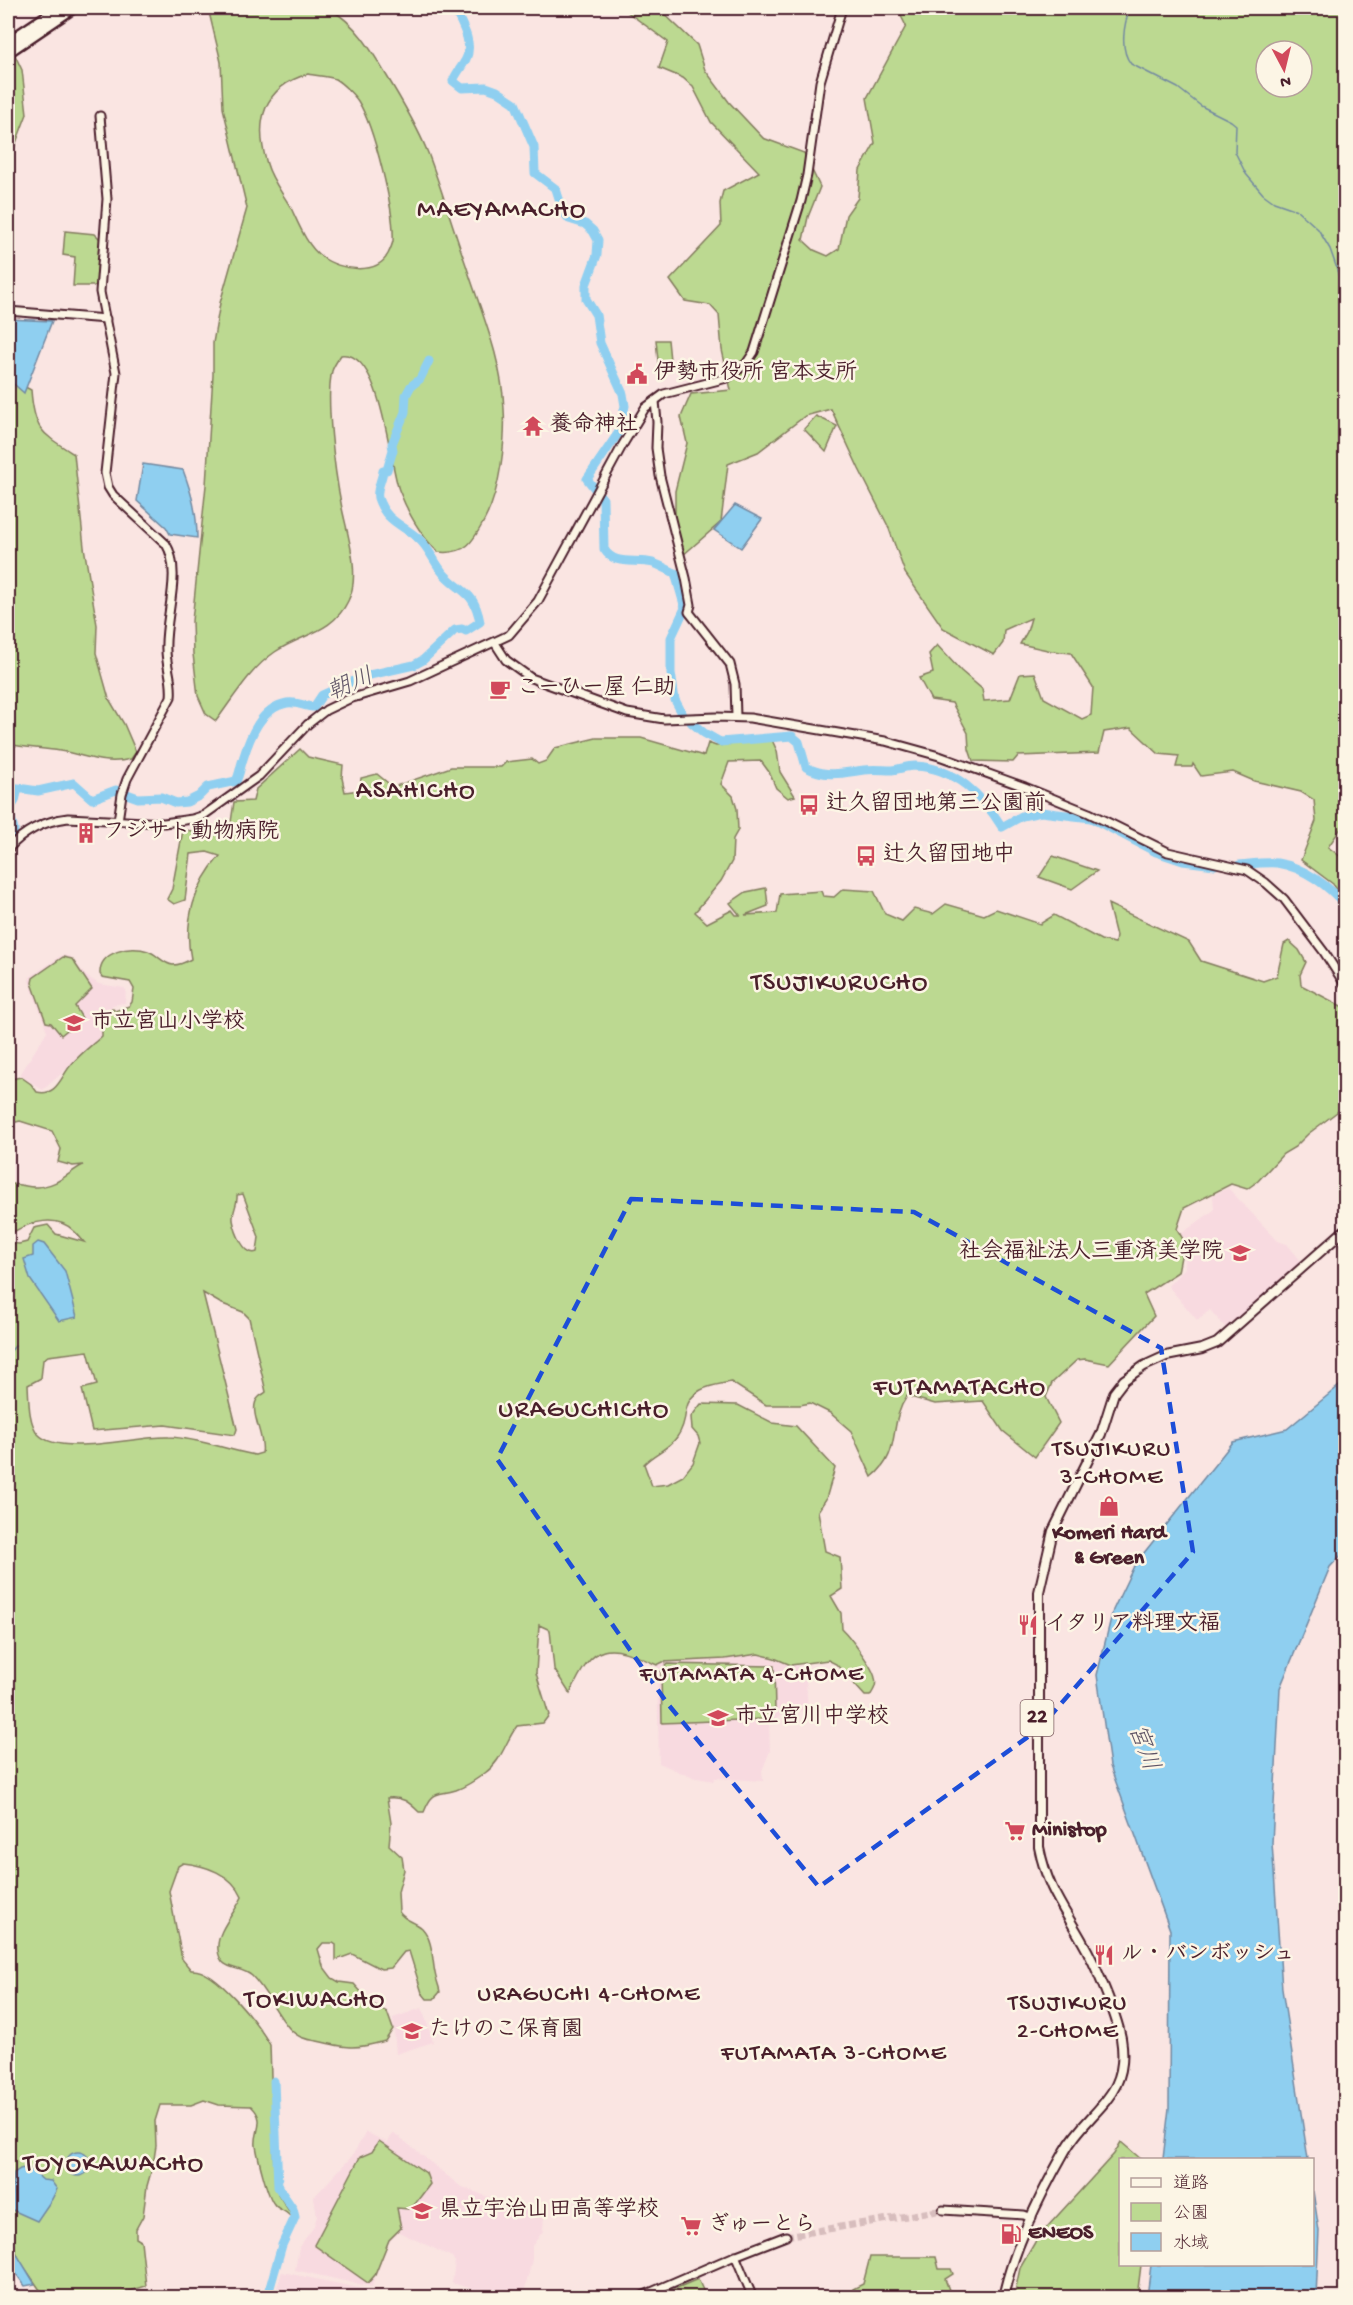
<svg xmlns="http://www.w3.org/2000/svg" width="1353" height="2305" font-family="'Gochi Hand','Klee One',sans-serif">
<rect width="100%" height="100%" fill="#fae5e2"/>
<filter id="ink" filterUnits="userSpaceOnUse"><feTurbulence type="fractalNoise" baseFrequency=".0167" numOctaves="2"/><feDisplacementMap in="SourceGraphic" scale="12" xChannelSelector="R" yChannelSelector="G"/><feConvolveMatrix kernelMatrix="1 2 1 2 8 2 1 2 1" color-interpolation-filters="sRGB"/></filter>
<g filter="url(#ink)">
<g fill="#f8dae0">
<polygon points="62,955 71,957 86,976 99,984 124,988 126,990 125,1003 112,1005 112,1008 103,1018 103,1036 43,1090 20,1075 47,1031 29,981 30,977"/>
<polygon points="1228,1188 1278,1241 1287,1244 1302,1262 1226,1328 1210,1310 1197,1320 1168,1286 1185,1268 1186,1242 1181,1234 1214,1210 1213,1195"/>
<polygon points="758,1654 791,1665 805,1667 808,1710 785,1712 769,1724 770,1751 762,1771 763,1781 715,1778 713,1781 691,1777 659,1763 657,1665 663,1662 725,1659"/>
<polygon points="422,2008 433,2042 396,2054 393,2018"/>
<polygon points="366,2132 388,2143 393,2132 460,2186 511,2206 544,2216 543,2231 532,2246 532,2260 523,2297 482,2297 480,2291 452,2283 455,2262 452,2257 399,2232 383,2248 372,2287 295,2270 299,2247 313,2228 317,2216 314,2197 352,2156"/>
<polygon points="282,2272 382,2293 383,2298 274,2298"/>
</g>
<g fill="#bcd991" stroke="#837c5e" stroke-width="1.5" fill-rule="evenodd">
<path d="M208,8C226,7 320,4 330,9C356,24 370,48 385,73C401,99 417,126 428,153C442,190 453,228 466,265C481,312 502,358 504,409C506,441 500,491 485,519C473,542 466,555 438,552C420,535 408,513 399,490C389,463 382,350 341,355C337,361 334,365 332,371C325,398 335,473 341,503C346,531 362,574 348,601C333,633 301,634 275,652C250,669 234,697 216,721L206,714L198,696L193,654L192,621L206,485L213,375V343L220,303L247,208L223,108L221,62ZM308,74C316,76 327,76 335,79C342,83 354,95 358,101C374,126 395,212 393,241C392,246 390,250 388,254C377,276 339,270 322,257C307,246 299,225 291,208C283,194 271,179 267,164C254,122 263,87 308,74Z"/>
<path d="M622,8H658L697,45L705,70L729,102L763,138L804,153L820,187L808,217L803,240L814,250L828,256L839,249L846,215L858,198L860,170L875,143L867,98L906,26L897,8H1345L1346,821L1328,847L1345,860V900L1333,884L1301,860L1316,821L1314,800L1301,792L1254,781L1233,772L1201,776L1193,764L1192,767H1176L1179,756L1159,754L1131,728L1104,732L1099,753L1018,756L1013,762L973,761L969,749L968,733L952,703L931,700L919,678L933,673L929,654L937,645L961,671L982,689L984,701L1010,699L1020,674L1035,673L1044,698L1082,719L1091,715L1093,687L1071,653L1052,651L1020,644L1027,632L1031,618L1004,630L1003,643L994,655L943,628L905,573L888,526L859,469L831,409L805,416L758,452L728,464L721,522L682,556L675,529V491L687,443L681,417L691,394L731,390L722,350L719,315L710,305L685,301L670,280L721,226L720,203L723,191L759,172L711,122L693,87L683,78L659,68L668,42ZM1266,51H1302V87H1266Z"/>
<polygon points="8,49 13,51 22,70 27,114 13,151 8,180"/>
<polygon points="65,231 95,234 100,239 96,286 73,286 75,257 63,255"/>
<polygon points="656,340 668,340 671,370 659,371"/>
<path d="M8,378L31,390C34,430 41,433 74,454L84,547L97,625L96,653L109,699L124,724L136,752L131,759C103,766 86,755 60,751C43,748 25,748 8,744Z"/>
<polygon points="816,416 837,426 826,452 804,429"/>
<path d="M596,738H641L704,756L708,743L716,746L772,740L777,751L780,772L795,796L788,798L776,788L769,772L761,761L729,762L721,784L733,796L737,809L738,830L733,839L732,861L721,881L695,912L707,923L732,910L736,915H740L730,903L746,892L766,888L768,906L745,915L777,913L780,894L821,891L823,896L834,897L843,889L874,891L885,914L902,921L914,909L933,914L946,904L984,915L996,909L1040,924L1054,915L1101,940L1115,943L1116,936L1108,904L1189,942L1201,961L1263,981L1277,976L1284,944L1289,941L1299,950L1306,962L1300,975L1301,985L1345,1008V1106L1308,1134L1295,1147L1283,1154L1258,1181L1247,1189L1231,1184L1184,1208L1177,1229L1184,1241L1178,1272L1144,1294L1154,1316L1109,1364L1085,1359L1077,1360L1052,1383L1046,1397L1059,1423L1035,1457L1003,1431L983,1401L935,1404L907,1396C887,1425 903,1452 872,1477L851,1431L830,1413L810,1403L800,1405H766L731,1382C712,1386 691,1387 686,1410C685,1419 683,1429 677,1437C669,1449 654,1453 644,1464L652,1486L668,1484L683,1476L693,1463L700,1443L698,1436L692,1429L691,1417L701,1404L738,1405L773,1423L796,1426L835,1468L826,1499L818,1511L825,1551L840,1557L842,1589L831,1596L841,1613L842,1629C850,1637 873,1667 875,1678C877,1685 874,1690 870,1696H865L836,1664L828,1660L791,1665L774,1658L758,1654L725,1659L663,1662L657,1665C607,1642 594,1641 570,1694L554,1669L550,1630L539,1625L536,1673L549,1715L543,1723L517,1726C505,1742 502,1761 485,1773C477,1779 465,1787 456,1790C436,1796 433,1790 424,1812H419C409,1802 402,1796 387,1798L391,1823L389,1845L402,1857L404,1870L398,1892L399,1912C405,1921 414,1921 422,1928C433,1940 432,1958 435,1973C436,1980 439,1985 440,1992L434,1999H427L422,1993L409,1951L404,1952L391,1968L381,1969L352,1954L336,1960V1945L333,1943H323L318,1949L323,1966L332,1978L339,1982L354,1984L373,2005L387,2012L393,2029L385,2041C355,2050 346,2048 317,2041C306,2039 299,2039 289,2028C275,2012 267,1991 252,1976C240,1965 220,1972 218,1950C216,1931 235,1913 242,1897C232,1874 205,1865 183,1863L178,1866L169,1891L182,1959L191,1970C215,1967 259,2025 270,2045L274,2172L278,2194L291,2214L289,2215C284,2210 277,2209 274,2204C267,2196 258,2157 256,2146C254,2130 267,2121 251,2106L219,2105L204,2100L191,2105H160L155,2121L156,2146L153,2165L147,2186L143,2216L136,2229V2238L141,2241L146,2286L110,2297H60L40,2290L20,2261L12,2242L8,2241V1246L10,1243L19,1244L27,1242L34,1228L48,1225L56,1234L84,1242C80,1238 78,1234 74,1231C57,1214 30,1222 13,1232L8,1184C18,1183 26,1187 36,1187C58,1186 66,1174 83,1165L73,1166L58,1162L61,1149L52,1131L20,1121L8,1124V1084L11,1079L21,1077L31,1084L37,1092C57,1097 61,1076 71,1065C80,1054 92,1045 102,1036V1018L112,1008L115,1011L129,1006L132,1002L134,989L130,982L102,977L100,974C99,951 131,945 148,951C157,954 163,964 173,965C180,965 186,962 191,959C183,921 195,884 220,856L207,852L191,854L185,900L174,904L167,899L172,889L183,830L225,834L230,829L234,802L253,801L256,789L300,749L308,757L343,765L342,778L345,792L360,790L361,778L377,774L393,787L451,767H501L506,762L532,759L538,764L546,761L555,748ZM243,1194L259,1237L257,1252C244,1257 235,1231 233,1220C232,1212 238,1204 237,1195ZM203,1293L220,1303L243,1312L249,1318L266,1392C264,1394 261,1395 259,1397C246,1409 266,1436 262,1453L255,1455C227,1450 198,1438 169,1437C139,1435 60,1458 38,1434C28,1422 29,1399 28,1385L41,1378L43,1360L48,1356L88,1351L97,1385L82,1389L92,1431L165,1425L235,1435L237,1429Z"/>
<polygon points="1053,856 1097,871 1072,889 1039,877"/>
<polygon points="63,957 72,959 92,989 75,1006 82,1018 61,1035 51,1023 46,1022 32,983 33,978"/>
<polygon points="667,1664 774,1666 775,1711 765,1719 662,1723 661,1671"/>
<polygon points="379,2141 426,2173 430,2184 415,2204 409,2209 397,2208 401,2228 389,2240 375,2275 368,2283 314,2245 360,2157 372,2152"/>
<polygon points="1121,2142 1141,2159 1120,2160 1120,2264 1141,2265 1137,2297 1014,2297 1020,2268 1038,2237 1114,2154"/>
<polygon points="870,2257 936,2257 939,2269 951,2269 953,2274 945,2279 949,2290 940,2297 858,2297 853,2295 853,2289 863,2284"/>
<polygon points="698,2279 706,2297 667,2297 665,2293"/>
</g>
<g fill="#8fcff0" stroke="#7389a1" stroke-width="1.5">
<polygon points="8,319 52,321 24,393 8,379"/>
<path d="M143,464L183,470C192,494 197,513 197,538L170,534L166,527L137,501Z"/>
<polygon points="735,505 762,519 741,548 714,530"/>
<polygon points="38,1242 44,1244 65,1271 77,1317 59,1321 30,1279 24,1259 33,1256 33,1246"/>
<polygon points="1345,1381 1345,1551 1330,1567 1280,1688 1272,1843 1282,1989 1308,2159 1163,2159 1169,2108 1170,1930 1110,1766 1097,1675 1113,1610 1135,1564 1233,1442 1287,1429"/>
<circle cx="78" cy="2164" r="12"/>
<polygon points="28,2167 43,2180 51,2181 57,2189 52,2199 37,2221 10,2209 14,2173 20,2169"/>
<polygon points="1313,2191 1319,2231 1316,2297 1147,2297 1151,2265 1312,2264"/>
<polygon points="8,2242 10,2243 35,2284 25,2286 8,2263"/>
</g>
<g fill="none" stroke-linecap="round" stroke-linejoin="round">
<g stroke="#7389a1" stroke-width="1.5">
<path d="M1130,8C1124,24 1119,49 1131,64L1178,88L1201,106L1231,121L1236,125L1235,152L1246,174L1263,194L1274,202L1297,210L1318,229L1330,249L1336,266L1346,304"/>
<polyline points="8,809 9,810"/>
<polyline points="8,1354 15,1346"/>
</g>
<g stroke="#8fcff0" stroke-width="9">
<path d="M454,8C461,23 474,43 466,59C462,67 456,73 453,81L462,88L486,87L497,91L515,103L534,147L535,173L556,189L563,211L569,219L585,224L593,231L598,240L597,255L586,285V299L596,315L600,343L623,394L625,406L619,432L587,479L603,499L604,549C615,567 636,558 653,563C660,565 668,570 675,573L685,608L671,638V673L675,700L682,713"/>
<path d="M691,722L704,733L720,742L792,736L799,742L806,767C826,778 843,773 864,770C874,769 883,770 892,770C900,769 907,766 915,766C954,767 983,796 1002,827L1022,816L1041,812L1091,818L1156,852L1183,861L1215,865"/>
<path d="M8,841L14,830L9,810L15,801L18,788L38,791L74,783L92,799L116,790L138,798L161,797L176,803L187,802L199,796L208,787L236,781C240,774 240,767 243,759C250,736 261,708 287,703C297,701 305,707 314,707L322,695L365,676L414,665L423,660L455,630L462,629L466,631L480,622C474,590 462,594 443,573C434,562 429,548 419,539C402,524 386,522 378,498C376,489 382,480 383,471L387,470L393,450L392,444L405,412L406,395L411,386L420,379L429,361"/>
<path d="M1239,865C1251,864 1265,862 1277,863C1304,867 1329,886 1346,906"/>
<polyline points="267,2298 282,2245 295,2217 293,2209 278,2187 274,2081"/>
</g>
<polyline stroke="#d7bdbd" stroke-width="7" stroke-dasharray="7 3.5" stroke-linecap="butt" points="786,2236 943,2210"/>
<g stroke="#4a1f2b" stroke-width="11">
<g id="secondary">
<path d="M100,116L107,199L100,292L116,373L105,473L108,487L113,495L166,544C183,572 164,618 166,650C166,666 173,680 171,697L127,779L122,794L118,821"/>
<polyline points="8,311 106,319"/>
<polyline points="655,401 657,422 656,448 660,476 686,578 691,605 689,612 730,664 735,684 736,717"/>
<polyline points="495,643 506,660 531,678 627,713 664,719 716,717 750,718 885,741 939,756 1025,787 1089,813 1168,852 1247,870 1266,883 1284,899 1324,952 1346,986"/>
<path d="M8,849C24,831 44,821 68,818L164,823L192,819L204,815L259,776L308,724L326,710L349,699L410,681L509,635L538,601L622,446L645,408L664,394L727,378L746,364L754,352L801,201L807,175L820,82L842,8"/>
<polyline points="943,2210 1024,2215 1032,2218"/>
<polyline points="735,2255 753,2298"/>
<polyline points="642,2296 737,2255 786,2236"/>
</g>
</g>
<g stroke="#4a1f2b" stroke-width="12">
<path id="primary" d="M1003,2298C1013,2248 1040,2195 1065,2151C1089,2108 1131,2098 1121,2038C1116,2013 1095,1963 1082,1941C1063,1907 1047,1888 1039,1847V1592L1053,1531L1101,1434L1114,1393L1124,1380L1144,1366L1166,1356L1202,1349L1217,1343L1346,1229"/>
</g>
<g stroke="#4a1f2b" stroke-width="14">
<g id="highway">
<polyline points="8,42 59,8"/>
<polyline points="8,52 73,8"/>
</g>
</g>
<use href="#secondary" stroke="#fcf5e5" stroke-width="7"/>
<use href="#primary" stroke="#fcf5e5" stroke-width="8"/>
<use href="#highway" stroke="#fcf5e5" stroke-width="9"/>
</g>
</g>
<path fill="none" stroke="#1d4ed8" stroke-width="4.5" stroke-dasharray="12 8" stroke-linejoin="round" d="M631,1199L914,1212L1161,1348L1193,1552L1039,1729L819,1887L667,1703L497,1459Z"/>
<defs>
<g id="civic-bare" transform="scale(1.62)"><path d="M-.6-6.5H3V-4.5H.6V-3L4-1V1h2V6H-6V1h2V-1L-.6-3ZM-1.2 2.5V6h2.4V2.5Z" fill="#d1495b" stroke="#fcf5e5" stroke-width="2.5" paint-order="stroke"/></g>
<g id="temple-bare" transform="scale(1.62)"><path d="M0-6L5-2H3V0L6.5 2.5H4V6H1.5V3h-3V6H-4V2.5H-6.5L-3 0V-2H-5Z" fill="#d1495b" stroke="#fcf5e5" stroke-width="2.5" paint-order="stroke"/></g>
<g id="cafe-bare" transform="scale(1.62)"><path d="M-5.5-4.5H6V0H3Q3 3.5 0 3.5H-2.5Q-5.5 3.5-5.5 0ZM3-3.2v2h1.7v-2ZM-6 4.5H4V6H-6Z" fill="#d1495b" stroke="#fcf5e5" stroke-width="2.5" paint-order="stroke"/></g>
<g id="bus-bare" transform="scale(1.62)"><path d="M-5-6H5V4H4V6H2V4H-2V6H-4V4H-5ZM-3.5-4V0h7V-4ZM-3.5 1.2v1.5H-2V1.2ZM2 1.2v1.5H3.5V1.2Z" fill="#d1495b" stroke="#fcf5e5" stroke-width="2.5" paint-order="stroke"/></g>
<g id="building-bare" transform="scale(1.62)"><path d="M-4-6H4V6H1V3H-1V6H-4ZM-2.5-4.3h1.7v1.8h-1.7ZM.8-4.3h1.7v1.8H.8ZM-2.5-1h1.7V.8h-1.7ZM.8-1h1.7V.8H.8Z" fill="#d1495b" stroke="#fcf5e5" stroke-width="2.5" paint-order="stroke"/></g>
<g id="school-bare" transform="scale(1.62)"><path d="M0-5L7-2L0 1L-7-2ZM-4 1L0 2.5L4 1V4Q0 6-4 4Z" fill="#d1495b" stroke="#fcf5e5" stroke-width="2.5" paint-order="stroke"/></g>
<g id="shop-bare" transform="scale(1.62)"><path d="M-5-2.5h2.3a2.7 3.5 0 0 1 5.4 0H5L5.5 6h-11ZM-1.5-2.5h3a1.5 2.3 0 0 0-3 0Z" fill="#d1495b" stroke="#fcf5e5" stroke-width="2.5" paint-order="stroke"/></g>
<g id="restaurant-bare" transform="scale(1.62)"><path d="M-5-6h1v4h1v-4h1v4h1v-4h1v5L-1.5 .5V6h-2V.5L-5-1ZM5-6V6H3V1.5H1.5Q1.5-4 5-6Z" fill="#d1495b" stroke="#fcf5e5" stroke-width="2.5" paint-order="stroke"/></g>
<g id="supermarket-bare" transform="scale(1.62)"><path d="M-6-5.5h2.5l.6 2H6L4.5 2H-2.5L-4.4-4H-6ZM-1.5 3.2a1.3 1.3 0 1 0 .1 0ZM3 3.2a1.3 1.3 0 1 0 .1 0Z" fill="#d1495b" stroke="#fcf5e5" stroke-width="2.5" paint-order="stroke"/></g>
<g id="fuel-bare" transform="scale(1.62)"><path d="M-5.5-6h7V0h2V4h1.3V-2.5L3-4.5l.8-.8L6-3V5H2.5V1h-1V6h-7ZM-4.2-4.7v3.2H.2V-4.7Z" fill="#d1495b" stroke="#fcf5e5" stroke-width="2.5" paint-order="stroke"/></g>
</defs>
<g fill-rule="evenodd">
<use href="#civic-bare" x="637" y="374"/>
<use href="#temple-bare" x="533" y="426"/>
<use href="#cafe-bare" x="500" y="689"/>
<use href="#bus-bare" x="809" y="805"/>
<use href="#building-bare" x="86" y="833"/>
<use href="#bus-bare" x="866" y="856"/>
<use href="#school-bare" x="74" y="1023"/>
<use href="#school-bare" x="1240" y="1253"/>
<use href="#shop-bare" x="1109" y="1506"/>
<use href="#restaurant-bare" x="1028" y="1625"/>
<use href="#school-bare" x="718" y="1718"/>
<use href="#supermarket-bare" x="1015" y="1831"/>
<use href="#restaurant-bare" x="1104" y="1955"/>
<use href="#school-bare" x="412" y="2031"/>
<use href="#school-bare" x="422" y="2211"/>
<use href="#supermarket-bare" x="691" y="2226"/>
<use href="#fuel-bare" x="1011" y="2234"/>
</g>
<g text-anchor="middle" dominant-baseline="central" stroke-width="5" stroke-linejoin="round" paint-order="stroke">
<rect fill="#fcf5e5" stroke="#7f5f63" stroke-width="1.5" x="1020.5" y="1700" width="33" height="36" rx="4.5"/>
<g font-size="21" font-weight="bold" fill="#4a1f2b">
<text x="1037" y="1718">22</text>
</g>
<g font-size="22" font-weight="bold" fill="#4a1f2b" stroke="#fcf5e5" text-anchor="start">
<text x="654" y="374">伊勢市役所 宮本支所</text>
<text x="550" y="426">養命神社</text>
<text x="517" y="689">こーひー屋 仁助</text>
<text x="826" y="805">辻久留団地第三公園前</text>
<text x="103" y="833">フジサト動物病院</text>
<text x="883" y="856">辻久留団地中</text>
<text x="91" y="1023">市立宮山小学校</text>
<text x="1223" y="1253" text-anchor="end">社会福祉法人三重済美学院</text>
<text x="1109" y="1534" text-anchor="middle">Komeri Hard<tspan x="1109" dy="25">&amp; Green</tspan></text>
<text x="1045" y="1625">イタリア料理文福</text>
<text x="735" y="1718">市立宮川中学校</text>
<text x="1032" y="1831">Ministop</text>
<text x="1121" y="1955">ル・バンボッシュ</text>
<text x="429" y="2031">たけのこ保育園</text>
<text x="439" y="2211">県立宇治山田高等学校</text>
<text x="708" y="2226">ぎゅーとら</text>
<text x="1028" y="2234">ENEOS</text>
</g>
<g font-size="24" font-style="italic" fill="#5f5466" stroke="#fcf5e5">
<text transform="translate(351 686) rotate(-23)">朝川</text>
<text transform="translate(1142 1748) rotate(70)">宮川</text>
</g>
<g font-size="24" letter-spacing="1.5" fill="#4a1f2b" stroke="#fcf5e5">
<text x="1112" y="1450">TSUJIKURU<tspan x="1112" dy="28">3-CHOME</tspan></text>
<text x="752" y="1675">FUTAMATA 4-CHOME</text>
<text x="589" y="1995">URAGUCHI 4-CHOME</text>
<text x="1068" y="2004">TSUJIKURU<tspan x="1068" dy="28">2-CHOME</tspan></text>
<text x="834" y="2054">FUTAMATA 3-CHOME</text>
</g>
<g font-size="26" letter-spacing="1.5" fill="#4a1f2b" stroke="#fcf5e5">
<text x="502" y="211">MAEYAMACHO</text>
<text x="416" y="792">ASAHICHO</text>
<text x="840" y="984">TSUJIKURUCHO</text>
<text x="960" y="1389">FUTAMATACHO</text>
<text x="584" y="1411">URAGUCHICHO</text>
<text x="315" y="2001">TOKIWACHO</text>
<text x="114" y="2165">TOYOKAWACHO</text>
</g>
</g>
<rect width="1353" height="2305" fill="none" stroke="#fcf5e5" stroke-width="30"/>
<rect x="15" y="15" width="1323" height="2275" fill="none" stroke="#4a1f2b" stroke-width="2" filter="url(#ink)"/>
<rect x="1119" y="2158" width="195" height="108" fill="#fcf5e5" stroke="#b59f9b" stroke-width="1.5"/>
<rect x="1131" y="2178" width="30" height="9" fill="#fcf5e5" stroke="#b59f9b" stroke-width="1.5"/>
<text x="1173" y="2188" font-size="18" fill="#4a1f2b">道路</text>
<rect x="1131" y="2203" width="30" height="18" fill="#bcd991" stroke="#b59f9b" stroke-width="1.5"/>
<text x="1173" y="2218" font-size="18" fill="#4a1f2b">公園</text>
<rect x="1131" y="2233" width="30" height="18" fill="#8fcff0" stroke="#b59f9b" stroke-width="1.5"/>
<text x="1173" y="2248" font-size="18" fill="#4a1f2b">水域</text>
<g transform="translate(1284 69) rotate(173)"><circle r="28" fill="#fcf5e5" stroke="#b59f9b" stroke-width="1.5"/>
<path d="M0-4.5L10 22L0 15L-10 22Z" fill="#d1495b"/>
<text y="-9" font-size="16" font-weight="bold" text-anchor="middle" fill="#4a1f2b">N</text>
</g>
</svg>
